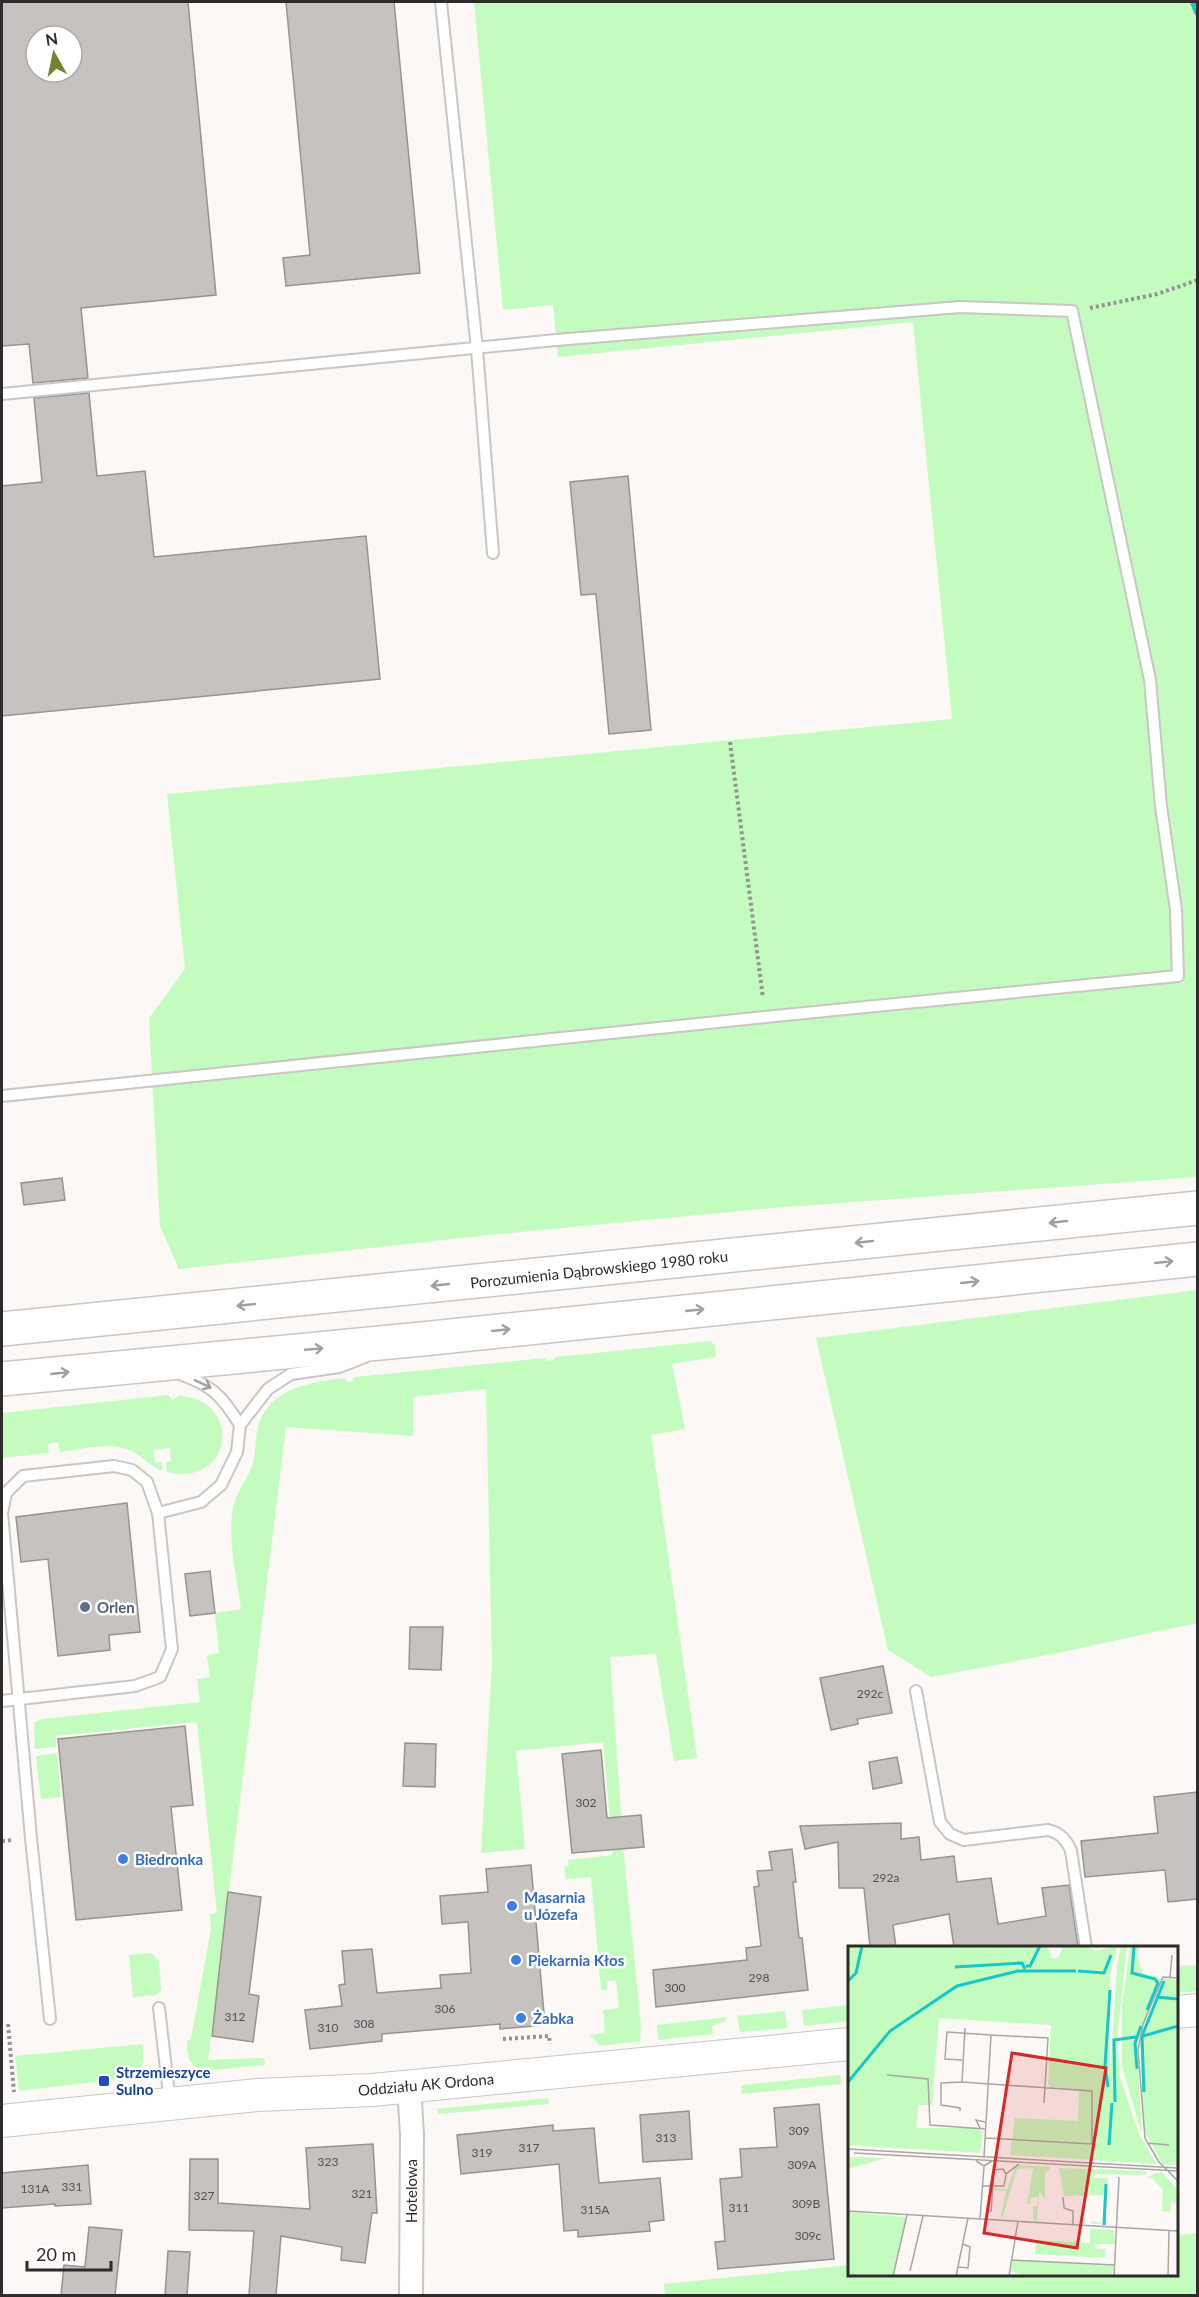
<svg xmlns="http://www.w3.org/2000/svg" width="1199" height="2297" font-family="Lato,sans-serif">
<rect width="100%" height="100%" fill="#fbf8f5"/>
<g fill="#c4fcbf">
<polygon points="474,2 1197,2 1197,1177 772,1208 489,1235 179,1269 160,1226 149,1018 185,969 167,794 952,719 913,322 558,357 553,305 503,310"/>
<polygon points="1197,1290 1197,1623 1048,1655 931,1677 888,1650 816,1338"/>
<path d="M711,1341L715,1346L716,1357L672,1364L685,1429L651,1435L697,1758L674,1761L656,1654L610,1657L624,1856L641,2026L640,2041L600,2046L590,2035L605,2033L603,2010L619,2008L616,1980L607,1981V1990H601L591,1877L566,1879L564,1866H569L568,1860L613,1855L603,1742L516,1751L525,1849L481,1853L492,1665L486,1389L413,1397V1436L286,1427L208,2060L264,2058L265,2065L202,2071C188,2064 187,2055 187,2040L191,2039L211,1928L210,1914L217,1913L197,1722L56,1736V1747L35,1749L34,1727L35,1722L42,1719L200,1702L197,1679L210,1677L207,1655L219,1653L215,1613L241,1609C237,1580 226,1532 234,1504C238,1489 249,1477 253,1463C256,1451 255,1438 258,1426C270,1388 310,1382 344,1378L348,1382L352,1381L355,1377L545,1358L548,1361L553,1360L556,1357Z"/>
<path d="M168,1395L173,1400L180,1395C186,1397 192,1397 198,1400C239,1417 228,1486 167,1472L166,1462L171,1461L170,1448L153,1450L155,1463L162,1462V1471C151,1466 145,1459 135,1453C114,1440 83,1449 60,1452L58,1442L48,1444L49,1453L2,1458V1413Z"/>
<polygon points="57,1753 61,1797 41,1799 36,1756"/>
<polygon points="151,1953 159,1961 161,1990 156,1995 133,1997 129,1955"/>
<polygon points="1197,1965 1197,1991 1177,1993 1177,1966"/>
<polygon points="849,2005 849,2021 804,2026 802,2010"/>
<polygon points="785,2011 787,2028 740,2032 737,2016"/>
<polygon points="727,2017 725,2021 712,2026 713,2034 658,2040 657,2025"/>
<path d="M143,2044C144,2062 145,2070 127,2078L19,2091L15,2056Z"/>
<polygon points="840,2075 842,2084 742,2094 741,2085"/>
<polygon points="548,2098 549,2104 439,2114 436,2109"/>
<polygon points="1197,2233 1197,2295 665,2295 664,2284 849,2265 850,2274 1176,2274 1177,2235"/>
</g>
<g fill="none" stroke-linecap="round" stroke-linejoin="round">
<polyline stroke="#16c7c9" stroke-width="8" points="1194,2 1198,12"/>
</g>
<g fill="#c5c2bf" stroke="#969390" stroke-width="1.5" fill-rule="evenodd">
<path d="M2,2H188L216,295L81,308L88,378L33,383L29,344L2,346ZM36,36H72V72H36Z"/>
<polygon points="286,2 394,2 420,273 286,286 283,258 310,255"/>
<polygon points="89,393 97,476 145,471 154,557 366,536 380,679 2,716 2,486 42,482 34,398"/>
<polygon points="628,476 651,730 609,734 596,594 581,595 570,482"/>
<polygon points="62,1178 65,1200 24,1205 21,1183"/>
<polygon points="127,1503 140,1632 109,1635 110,1650 58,1656 48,1559 21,1562 16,1517"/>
<polygon points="210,1571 215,1613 190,1616 185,1574"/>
<polygon points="410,1627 443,1627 441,1670 409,1669"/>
<polygon points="883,1666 892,1713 857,1719 858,1724 831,1730 820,1678"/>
<polygon points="185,1726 193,1805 171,1807 182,1910 76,1920 58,1739"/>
<polygon points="405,1743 436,1744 435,1787 403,1786"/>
<polygon points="601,1750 607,1818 641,1815 644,1847 572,1853 562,1754"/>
<polygon points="897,1757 902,1783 873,1789 869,1762"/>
<polygon points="1197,1792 1197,1899 1168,1902 1165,1870 1085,1877 1081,1841 1158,1833 1154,1797"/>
<polygon points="901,1823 901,1839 919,1837 921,1860 954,1856 957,1882 991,1878 998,1924 1046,1916 1042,1888 1069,1885 1078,1947 954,1947 949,1914 893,1925 896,1947 870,1947 864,1888 839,1888 838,1842 805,1849 800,1826"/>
<polygon points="792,1849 796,1882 793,1882 799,1938 802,1938 808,1990 656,2007 653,1970 747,1960 746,1948 761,1946 754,1887 759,1886 757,1871 772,1870 769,1852"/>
<polygon points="531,1865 545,2025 500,2029 500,2024 382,2034 382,2041 310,2049 305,2010 342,2006 339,1985 345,1984 342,1951 372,1949 377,1993 441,1988 440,1975 471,1973 468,1922 442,1924 440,1896 488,1892 486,1869"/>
<polygon points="228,1892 261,1897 249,1994 259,1996 253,2042 212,2036"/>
<polygon points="819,2104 834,2259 718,2269 715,2242 725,2241 720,2179 742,2177 740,2149 777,2147 774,2108"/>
<polygon points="689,2111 692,2159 643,2162 640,2115"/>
<polygon points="553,2125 553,2131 594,2128 599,2183 660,2178 664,2220 649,2222 650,2231 578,2237 578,2230 564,2231 559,2164 461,2174 457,2135"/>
<polygon points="373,2144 377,2213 372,2213 365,2263 341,2260 342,2247 281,2236 276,2295 249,2295 254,2231 189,2230 190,2159 218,2159 218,2203 310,2209 306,2148"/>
<polygon points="88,2165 91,2204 55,2206 55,2204 2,2208 2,2173"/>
<polygon points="89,2227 122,2230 115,2295 61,2295 64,2265 85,2267"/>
<polygon points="168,2251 190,2252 187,2295 165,2295"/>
</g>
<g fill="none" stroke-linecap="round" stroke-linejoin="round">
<g stroke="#c9c6c3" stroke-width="14">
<g id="lane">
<polyline points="441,2 477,349 493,553"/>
<polyline points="2,394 556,340 960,307 1072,311 1150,680 1161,806 1176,910 1178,976 765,1017 2,1096"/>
<path d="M177,1373C211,1385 221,1394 240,1425"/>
<path d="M916,1691L940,1822L950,1834L964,1840L1048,1830C1060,1833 1066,1839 1071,1851L1086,1948"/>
<polyline points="2,1701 135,1686 160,1677 172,1649 158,1513 201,1502 221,1485 237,1452 240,1425 268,1389 291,1374 339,1367 365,1357"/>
<polyline points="159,2008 170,2103"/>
<polyline points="50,2019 31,1838 2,1513 6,1493 23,1476 114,1466 132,1470 147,1482 158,1513"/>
</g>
</g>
<g stroke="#c9c6c3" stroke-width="26">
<polyline id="street" points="409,2086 412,2135 411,2296"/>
</g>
<g stroke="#c9c6c3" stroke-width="34">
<g id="secondary">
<polyline points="1176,2012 1198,2010"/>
<polyline points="2,2121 258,2095 372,2090 850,2044"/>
</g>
</g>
<g stroke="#c9c6c3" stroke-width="36">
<g id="primary">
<polyline points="2,1329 1198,1208"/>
<polyline points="2,1379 422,1339 1198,1259"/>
</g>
</g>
<g stroke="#959391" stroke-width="4" stroke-dasharray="3 3" stroke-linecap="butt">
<polyline points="1090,308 1157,294 1198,280"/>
<polyline points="730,742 763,998"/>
<polyline points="2,1841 13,1840"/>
<polyline points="8,2024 14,2092"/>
<polyline points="503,2039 549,2036 550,2044"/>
</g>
<use href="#lane" stroke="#fff" stroke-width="10"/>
<use href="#street" stroke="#fff" stroke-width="22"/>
<use href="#secondary" stroke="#fff" stroke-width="32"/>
<use href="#primary" stroke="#fff" stroke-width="33"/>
</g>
<defs><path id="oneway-shaft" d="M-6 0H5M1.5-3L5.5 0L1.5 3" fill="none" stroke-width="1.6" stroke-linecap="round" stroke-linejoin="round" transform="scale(1.5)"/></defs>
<g stroke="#a0a0a0">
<use href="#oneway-shaft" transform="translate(1058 1222) rotate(174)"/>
<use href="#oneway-shaft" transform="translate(864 1242) rotate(174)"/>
<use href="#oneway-shaft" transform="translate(1164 1262) rotate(-6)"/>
<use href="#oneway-shaft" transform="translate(970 1282) rotate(-6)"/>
<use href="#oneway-shaft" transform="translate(440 1285) rotate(174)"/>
<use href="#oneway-shaft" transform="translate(246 1305) rotate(174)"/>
<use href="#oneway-shaft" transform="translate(695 1310) rotate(-6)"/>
<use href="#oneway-shaft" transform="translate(501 1330) rotate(-6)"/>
<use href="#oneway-shaft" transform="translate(314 1349) rotate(-5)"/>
<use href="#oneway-shaft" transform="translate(60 1373) rotate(-6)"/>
<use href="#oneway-shaft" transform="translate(203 1384) rotate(25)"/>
</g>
<circle fill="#5c6f8a" stroke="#fff" stroke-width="2" cx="85" cy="1607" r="6"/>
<g fill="#3f7fe0" stroke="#fff" stroke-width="2">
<circle cx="123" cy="1859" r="6"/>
<circle cx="512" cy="1906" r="6"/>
<circle cx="516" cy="1960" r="6"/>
<circle cx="521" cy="2018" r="6"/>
</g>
<rect fill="#1a4fb4" stroke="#fff" stroke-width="2" x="98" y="2075" width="12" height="12" rx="3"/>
<g text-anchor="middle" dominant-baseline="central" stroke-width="5" stroke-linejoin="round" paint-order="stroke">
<g font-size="12" fill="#535250">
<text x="870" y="1693">292c</text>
<text x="586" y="1802">302</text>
<text x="886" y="1877">292a</text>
<text x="759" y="1977">298</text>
<text x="675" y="1987">300</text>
<text x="445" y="2008">306</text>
<text x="235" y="2016">312</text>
<text x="364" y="2023">308</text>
<text x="328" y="2027">310</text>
<text x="799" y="2130">309</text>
<text x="666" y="2137">313</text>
<text x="529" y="2147">317</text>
<text x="482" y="2152">319</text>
<text x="328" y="2161">323</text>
<text x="802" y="2164">309A</text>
<text x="72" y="2186">331</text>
<text x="35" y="2188">131A</text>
<text x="362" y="2193">321</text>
<text x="204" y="2195">327</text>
<text x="806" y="2203">309B</text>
<text x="739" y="2207">311</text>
<text x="595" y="2209">315A</text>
<text x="808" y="2235">309c</text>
</g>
<g font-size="15" fill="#2d2c2b" stroke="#fff">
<text transform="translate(599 1269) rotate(-6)">Porozumienia Dąbrowskiego 1980 roku</text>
<text transform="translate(426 2084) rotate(-5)">Oddziału AK Ordona</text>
<text transform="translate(411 2191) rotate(-90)">Hotelowa</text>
</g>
<g font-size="15" font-weight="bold" fill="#4e5e75" stroke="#fff" text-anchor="start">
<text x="97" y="1607">Orlen</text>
</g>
<g font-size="15" font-weight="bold" fill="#366cbe" stroke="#fff" text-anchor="start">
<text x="135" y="1859">Biedronka</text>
<text x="524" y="1897">Masarnia<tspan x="524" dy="17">u Józefa</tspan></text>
<text x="528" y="1960">Piekarnia Kłos</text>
<text x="533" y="2018">Żabka</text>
</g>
<g font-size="15" font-weight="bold" fill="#164399" stroke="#fff" text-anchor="start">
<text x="116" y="2072">Strzemieszyce<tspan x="116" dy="17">Sulno</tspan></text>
</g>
</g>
<g transform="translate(848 1946)">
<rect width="330" height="330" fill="#fbf8f5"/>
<path d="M0,0H199L204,12H210L215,0H237L248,5L269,0L262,29V130L269,20L273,0H279L269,93L272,131L291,188L308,218L162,209L167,172L230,175L231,144L203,142L200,138L203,79L91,72L84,159H70L68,182H127L135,186L132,207L0,199ZM282,0H292L289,10L295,27L313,32L289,98L294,188L274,121V60ZM316,32L330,34V219H315L296,184L292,98ZM0,211L38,212L0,223ZM171,219L203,221L197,228V253L191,245L189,275L185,274V261L189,260L190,251H183L182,258H179L185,222L169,223L155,270L159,272L153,270L158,245L147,244L145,248L146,242L159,243L167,222ZM211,222L297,225L298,229L246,228V232H260L257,277H268L244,278L243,275L255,277L256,249L216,250ZM308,227H315L330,244V260L323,254L322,266L314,265L315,244L304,232H299ZM0,266L58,271L44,330H0ZM234,282L266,284L267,298H247V302L257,303V312L187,308L188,294L242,297V283ZM165,314L265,320L264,330H177L163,325Z" fill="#c4fcbf"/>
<path fill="none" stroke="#16c7c9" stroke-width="3" d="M286,0L284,27L307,33L310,37L299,64M178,20H182L192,0M107,21L174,17L177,23M230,25L256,27L263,9M0,35L8,27L14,0M308,51L330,53M295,90L330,80M289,123L287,97L293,80M0,136L42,85L109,40L170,25H228M260,141L257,120L262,44M296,146L294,90L316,35M267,156L266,94L288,91M261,199L264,157M256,279L258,238"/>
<path fill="none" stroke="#a9a6a4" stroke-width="1.5" d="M322,31L324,9M330,32L315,31L295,78L290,104L297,192L311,216L330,235M114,114L97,113L99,86L143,89M39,129L80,133L82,179L137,183M114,136L244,145V198L137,192M112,165V162L93,159V137L114,136L117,82M132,182L128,174L137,176M299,197L321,199M0,203L330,222M6,207L330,225M136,211L143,89L200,92L196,157M128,215L136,220L144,215M135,240H156L158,228L171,218M215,251L216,262L225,265V279M0,265L330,285M143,266L146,224L155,223L158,228M132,273L136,221M164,314L267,319M110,321L120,322L122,301L115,298M62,325L75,270M45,330L59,269M108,330L120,272M161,330L170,275M266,330L271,231M320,330L321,285"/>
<path fill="#d62828" fill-opacity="0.15" stroke="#d62828" stroke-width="3" d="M164,107L258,122L229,302L136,287Z"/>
<rect width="330" height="330" fill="none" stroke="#2d2c2b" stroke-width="3"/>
</g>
<rect width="1199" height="2297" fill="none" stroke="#2d2c2b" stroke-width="6"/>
<g transform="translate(54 54) rotate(351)"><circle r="28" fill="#ffffff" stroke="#ababaa" stroke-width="1.5"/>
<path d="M0-4.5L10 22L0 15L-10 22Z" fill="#75812e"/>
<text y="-9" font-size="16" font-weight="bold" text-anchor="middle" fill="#2d2c2b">N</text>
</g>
<path d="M27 2261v9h84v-9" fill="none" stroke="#2d2c2b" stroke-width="3"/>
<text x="36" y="2261" font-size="18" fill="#2d2c2b" stroke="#ffffff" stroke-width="4.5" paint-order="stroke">20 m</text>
</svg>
